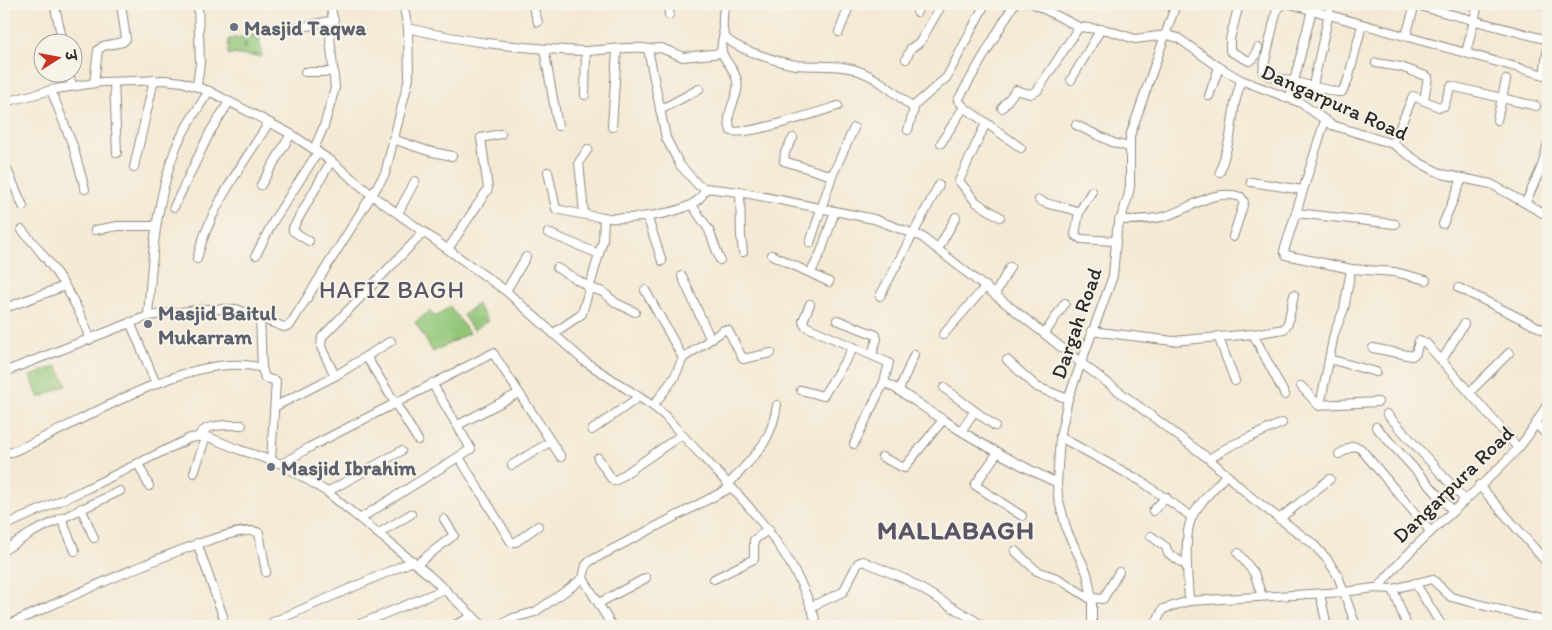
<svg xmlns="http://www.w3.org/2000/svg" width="1552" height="630" font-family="Itim,'Playpen Sans Deva',sans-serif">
<defs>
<pattern id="cemetery-stones" width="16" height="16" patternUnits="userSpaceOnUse" patternTransform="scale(1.25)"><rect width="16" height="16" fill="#91c678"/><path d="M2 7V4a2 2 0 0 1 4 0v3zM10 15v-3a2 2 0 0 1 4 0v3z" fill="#77a163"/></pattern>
<pattern id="park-crowns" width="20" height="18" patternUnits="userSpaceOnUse" patternTransform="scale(1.25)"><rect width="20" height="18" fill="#91c678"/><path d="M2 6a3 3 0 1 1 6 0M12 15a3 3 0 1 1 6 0" fill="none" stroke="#77a163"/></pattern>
</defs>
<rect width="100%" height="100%" fill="#f7f3e8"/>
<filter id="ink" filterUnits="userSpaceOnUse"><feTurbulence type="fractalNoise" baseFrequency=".02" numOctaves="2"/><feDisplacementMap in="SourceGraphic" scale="10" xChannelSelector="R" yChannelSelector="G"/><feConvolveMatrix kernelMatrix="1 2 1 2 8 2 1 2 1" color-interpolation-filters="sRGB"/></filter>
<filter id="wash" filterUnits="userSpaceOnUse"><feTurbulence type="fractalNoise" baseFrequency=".0096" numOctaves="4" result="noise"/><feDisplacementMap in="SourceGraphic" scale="20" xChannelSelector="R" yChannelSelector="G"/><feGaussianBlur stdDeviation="1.12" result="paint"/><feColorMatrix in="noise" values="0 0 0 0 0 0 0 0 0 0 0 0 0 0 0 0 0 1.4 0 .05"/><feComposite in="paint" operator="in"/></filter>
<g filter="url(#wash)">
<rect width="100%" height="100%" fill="#f4e9d4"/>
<polygon fill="#91c678" stroke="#5e7852" points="450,306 469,333 433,352 415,322 430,311 436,317"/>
<polygon fill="url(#cemetery-stones)" stroke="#5e7852" points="259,34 262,57 228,54 229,39"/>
<g fill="url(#park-crowns)" stroke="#5e7852">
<polygon points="477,304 488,321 473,330 463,315"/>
<polygon points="57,366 67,385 39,398 30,376"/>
</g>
</g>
<g filter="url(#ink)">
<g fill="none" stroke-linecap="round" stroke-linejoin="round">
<g stroke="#908a80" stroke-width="10">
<g id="minor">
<polyline points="54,4 63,42"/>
<polyline points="532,4 538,22"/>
<path d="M724,4C724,13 721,25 724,34C728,48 783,63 796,65C816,67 834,64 853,69C877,76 895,93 913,108"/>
<polyline points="1014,4 958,100 964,107 1021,148"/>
<polyline points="1034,4 1079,27 1107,30 1135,39 1167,35 1178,38 1219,67 1241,80 1301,103 1332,125 1393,144 1420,163 1442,174 1491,184 1548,216"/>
<polyline points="1239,4 1230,39 1230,51 1249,61 1254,58 1258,48"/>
<polyline points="1283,4 1277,9 1264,65 1263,72 1269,76 1337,92 1342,92 1348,80 1362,25"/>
<polyline points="1290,4 1548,76"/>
<polyline points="1412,4 1548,40"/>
<polyline points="1540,4 1548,6"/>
<polyline points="917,12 920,4"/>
<polyline points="669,15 670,4"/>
<path d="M408,28C468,43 521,48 583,51C599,51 636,45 648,49L666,138L680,165L698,185L705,188L740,192L874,219L922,237L1081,363L1209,459L1252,498L1312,543L1327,559L1338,576L1356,626"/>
<polyline points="293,29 334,20"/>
<polyline points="839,32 850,4"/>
<path d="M724,34C715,60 733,61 737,81C741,97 723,110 731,131C749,136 817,112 838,106"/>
<polyline points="1406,36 1415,4"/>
<polyline points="544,49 558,126"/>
<polyline points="648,49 661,48 683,57 722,53"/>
<polyline points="1466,53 1478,4"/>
<polyline points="906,59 911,48 920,42 942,4"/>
<polyline points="1376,63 1401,67 1428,77 1424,100"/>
<polyline points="69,72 72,86"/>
<polyline points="305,72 334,72"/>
<polyline points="1544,75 1548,47"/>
<polyline points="1071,80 1101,29"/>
<polyline points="114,82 117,153"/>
<polyline points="94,83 98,50 103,46 123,42 126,39 121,4"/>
<polyline points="1313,85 1331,4"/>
<polyline points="197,86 200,63 198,4"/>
<polyline points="4,88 6,101"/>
<polyline points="51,90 73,146 85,189"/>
<polyline points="585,95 586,51"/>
<polyline points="1209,96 1219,67"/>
<polyline points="1290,97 1312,10"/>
<path d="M4,102L56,89L102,82L165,80L182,82L209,91L291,134L331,161L373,196L506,291L584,361L653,406L665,416C723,482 793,538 817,626"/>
<polyline points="1002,108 1016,90 1030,94 1037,91 1079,27"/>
<polyline points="660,110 699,89"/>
<polyline points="1325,120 1284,251 1286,255 1351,269 1395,272 1426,280"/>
<polyline points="1497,120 1506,80"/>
<polyline points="986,123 959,181 976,202 1000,217"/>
<polyline points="1076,125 1114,143 1129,147"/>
<polyline points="612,127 617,50"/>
<polyline points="908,130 915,105 947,77 985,4"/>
<polyline points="793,138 785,152 784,161 832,176"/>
<polyline points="393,139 428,151 452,156"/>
<polyline points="941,143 964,107"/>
<polyline points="1393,144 1413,96 1439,107 1444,106 1451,86 1536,106"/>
<polyline points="314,149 324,126 335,88 330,38 335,27 330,4"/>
<polyline points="4,163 23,206"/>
<polyline points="134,167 154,80"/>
<path d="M548,172L556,209C569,212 595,217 609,218C631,219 701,215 705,188"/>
<polyline points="1220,172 1230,137 1235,103 1241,80"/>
<polyline points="1251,182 1303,190"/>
<polyline points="261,185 291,134"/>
<polyline points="1092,191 1079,212 1075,235 1081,239 1115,241"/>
<polyline points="740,192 741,236 743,252"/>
<path d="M1039,200C1051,207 1066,206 1079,212"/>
<polyline points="1526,202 1542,166 1548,143"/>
<polyline points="692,205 709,230 720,260"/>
<polyline points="174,207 210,132 229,102"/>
<polyline points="398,213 415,181"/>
<polyline points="584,213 579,162 588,149"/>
<polyline points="1296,213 1395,224"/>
<polyline points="647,216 662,261"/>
<path d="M1119,220C1135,220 1151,220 1166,216C1192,208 1213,188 1241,197L1244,202L1233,237"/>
<polyline points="1443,224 1462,179"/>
<path d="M22,230C51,262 77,298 90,340"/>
<polyline points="95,230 118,226 155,226"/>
<polyline points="548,233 599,254"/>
<polyline points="309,241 293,231 293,228 331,161"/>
<polyline points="810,243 832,176 854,128"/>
<polyline points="448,249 488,189 481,138 501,134"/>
<polyline points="938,249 956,217"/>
<polyline points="256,255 274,220 318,152"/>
<polyline points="772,255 829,282"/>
<path d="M197,259C209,209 241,167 268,124"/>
<polyline points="557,268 591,288 603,292 616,303 635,312"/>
<polyline points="811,272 821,252 835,211"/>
<polyline points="682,276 710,338"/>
<polyline points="1459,288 1548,332"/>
<polyline points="645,290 683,358"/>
<polyline points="506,291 526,257"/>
<polyline points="995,294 1010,267"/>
<polyline points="880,296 939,185"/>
<polyline points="810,304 803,321 805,326 889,363 884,382 854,444"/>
<polyline points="5,308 65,286"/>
<path d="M148,316C152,260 155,204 175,150C183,129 197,110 209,91"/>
<polyline points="260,316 262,368"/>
<polyline points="837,320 876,335 877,339 872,354"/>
<polyline points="130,322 156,384"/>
<polyline points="1091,331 1173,341 1253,334 1285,395"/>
<polyline points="554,333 582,314 603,240 604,217"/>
<polyline points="1045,333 1065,303"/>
<polyline points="1253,334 1284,329 1288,323 1294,295"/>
<polyline points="943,335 986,286"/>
<polyline points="1218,336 1235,381"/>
<polyline points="1373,348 1412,356 1416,353 1419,341 1426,343 1518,448"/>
<polyline points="366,356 418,440"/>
<polyline points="1329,359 1376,372"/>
<polyline points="1007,360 1037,387 1068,399"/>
<polyline points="1442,360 1464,324"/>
<polyline points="4,372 148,316 205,309 236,309 284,327 290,325 385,174 409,78 408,28 403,4"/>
<polyline points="335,376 321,347 322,337 424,232"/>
<path d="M884,382C905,393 922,407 942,419C979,443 1017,464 1057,483"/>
<polyline points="1301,386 1318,405 1378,402"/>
<polyline points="944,388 995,426"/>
<polyline points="801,390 823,396 854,347"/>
<polyline points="899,390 914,355"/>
<polyline points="1470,392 1509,353"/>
<polyline points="276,406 335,376 391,341"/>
<polyline points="653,406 674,378 683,358 724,330 728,330 743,359 771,353"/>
<polyline points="1320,406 1334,334 1344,309 1351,269"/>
<polyline points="1387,414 1465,500"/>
<polyline points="1536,424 1548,436"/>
<polyline points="458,425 519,393"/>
<polyline points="1376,427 1453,511"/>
<polyline points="592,430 639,397"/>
<polyline points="962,430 974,412"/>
<path d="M199,435C206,423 230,425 242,425"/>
<polyline points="1060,437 1141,481 1192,517"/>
<polyline points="998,452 975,485 1022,516"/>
<polyline points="1339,454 1353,446 1360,448 1430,531"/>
<path d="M4,455C74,430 189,347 262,368L265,378L276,381L271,460"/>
<polyline points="459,457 511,542 516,542 538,526"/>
<polyline points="882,457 904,468 943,420"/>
<polyline points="598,458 611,478 615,481 681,435"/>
<polyline points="1209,459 1230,446 1282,423"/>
<polyline points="138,463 149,486"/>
<polyline points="282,464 310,447 493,353 561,457"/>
<polyline points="512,465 550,442"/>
<polyline points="194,473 206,436"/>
<path d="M728,485C753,456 771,445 777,405"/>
<polyline points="1479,485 1548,564"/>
<polyline points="327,492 401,451"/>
<polyline points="81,508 94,538"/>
<polyline points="1153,511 1166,497"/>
<polyline points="61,518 75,551"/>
<polyline points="361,518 471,449 432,383"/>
<polyline points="1279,519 1330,479"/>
<polyline points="4,526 82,491 190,438 206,436 240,450 282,464 327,492 429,575 483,626"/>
<polyline points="379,533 411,514"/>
<polyline points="1151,536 1166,547 1168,553 1187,566"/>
<polyline points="197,543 223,616"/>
<polyline points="4,550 33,532 120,491"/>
<polyline points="1015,551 1037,571 1059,579 1092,600"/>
<polyline points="1238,553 1254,573 1262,596"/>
<polyline points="417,564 454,535 444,519"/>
<polyline points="583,578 612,626"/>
<polyline points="714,579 754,559 754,540 769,529"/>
<polyline points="1415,583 1442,626"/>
<path d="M1378,588C1419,535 1475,497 1519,447C1531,434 1539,418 1548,403"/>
<polyline points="1393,589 1407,626"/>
<polyline points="1320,594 1327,626"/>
<polyline points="1092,598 1103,599 1119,572"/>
<path d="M1189,601C1188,580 1183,535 1192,517C1199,502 1215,488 1226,475"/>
<polyline points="599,603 646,578"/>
<polyline points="810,607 843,592 858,563 863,561 905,579 984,626"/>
<polyline points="273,622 413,561"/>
<path d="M5,626C39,612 237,516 259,533L266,572"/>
<polyline points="355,626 445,589"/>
<polyline points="453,626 473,616"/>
<polyline points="499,626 513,618 535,612 570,588 583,578 586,565 590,561 730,488"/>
<polyline points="1092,626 1092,598 1087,573 1067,531 1058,497 1057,483 1060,437 1068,399 1113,276 1117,230 1128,197 1130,186 1130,136 1176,4"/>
<polyline points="1154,626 1163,609 1189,601 1344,592 1374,588 1393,589 1432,579 1451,597 1548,622"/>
</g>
</g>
<use href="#minor" stroke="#fff" stroke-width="8"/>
</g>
</g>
<g fill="#6b7280" stroke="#f7f3e8" stroke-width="2">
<circle cx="234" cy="27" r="5"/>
<circle cx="148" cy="324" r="5"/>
<circle cx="271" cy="467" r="5"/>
</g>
<g text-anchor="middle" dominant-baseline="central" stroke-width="4.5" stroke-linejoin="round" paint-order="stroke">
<g font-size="21" font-weight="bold" fill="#5b616d" stroke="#f7f3e8" text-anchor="start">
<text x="244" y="27">Masjid Taqwa</text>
<text x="158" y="312">Masjid Baitul<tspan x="158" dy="24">Mukarram</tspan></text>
<text x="281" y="467">Masjid Ibrahim</text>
</g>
<g font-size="21" fill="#2b2b2b" stroke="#f7f3e8">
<text transform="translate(1335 102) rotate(24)">Dangarpura Road</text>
<text transform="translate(1076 323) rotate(-71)">Dargah Road</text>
<text transform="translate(1453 484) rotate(-44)">Dangarpura Road</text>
</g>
<g font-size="24" letter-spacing="1" fill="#5a5566" stroke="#f7f3e8">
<text x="392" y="289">HAFIZ BAGH</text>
</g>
<g font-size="26" font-weight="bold" letter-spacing="1" fill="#5a5566" stroke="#f7f3e8">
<text x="956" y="530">MALLABAGH</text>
</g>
</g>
<rect width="1552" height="630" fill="none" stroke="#f7f3e8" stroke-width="20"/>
<g transform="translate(58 58) rotate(79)"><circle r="24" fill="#f7f3e8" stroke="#a5a39c"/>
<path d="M0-4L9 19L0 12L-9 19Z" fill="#c8321e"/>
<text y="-8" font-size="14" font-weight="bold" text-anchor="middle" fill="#2b2b2b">उ</text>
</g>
</svg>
